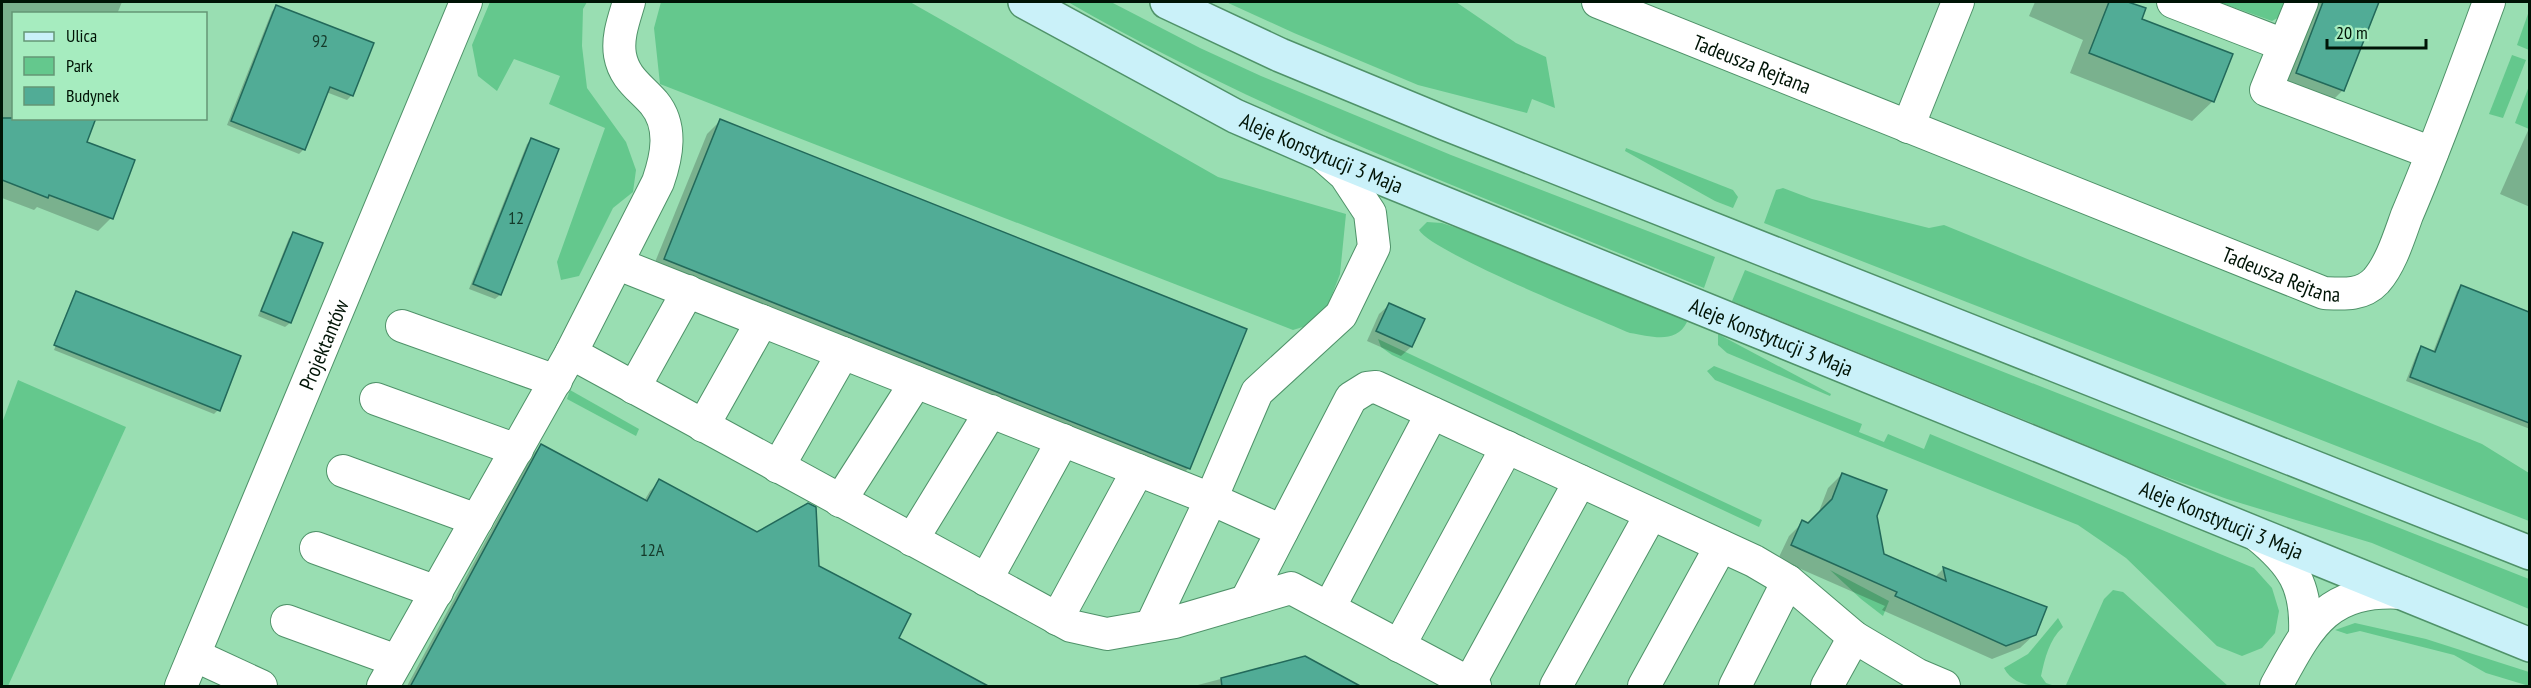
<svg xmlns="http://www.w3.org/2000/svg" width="2531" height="688" font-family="'PT Sans Narrow',sans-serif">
<rect width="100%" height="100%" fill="#99deb2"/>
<g fill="#64c88d">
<polygon points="490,2 587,2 583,9 582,46 587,88 626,142 636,170 633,192 613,208 579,276 561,280 557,262 605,128 549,104 560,76 514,59 497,91 478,76 472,45"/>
<polygon points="661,2 910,2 1218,177 1346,214 1340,274 1322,321 1293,330 660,84 654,28"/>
<path d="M1068,2H1111L1200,48L1261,76L1451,155L1715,257L1704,288C1489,199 1270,118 1068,2Z"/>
<polygon points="1226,2 1456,2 1516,43 1546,57 1555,108 1532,99 1527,113 1418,85 1294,33"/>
<polygon points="2219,2 2294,2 2289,12 2272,21"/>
<polygon points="2529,11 2530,50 2529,50 2517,45"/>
<polygon points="2512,55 2526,60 2503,118 2489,114"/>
<polygon points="2529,86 2530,129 2529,129 2515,123"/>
<polygon points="1626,148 1733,190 1738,197 1733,208 1715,201 1625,151"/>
<polygon points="1783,188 1812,199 1929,228 1944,225 2482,444 2529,473 2529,521 1764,223 1776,190"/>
<path d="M1427,222L1442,223L1460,229L1669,308L1683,317L1687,322C1676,345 1650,336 1630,333C1596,318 1433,253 1419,230Z"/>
<polygon points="1745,270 2529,579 2529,609 2372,543 2227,499 2155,473 1732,301"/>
<polygon points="1718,334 1831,394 1830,396 1727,353 1718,345"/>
<polygon points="1378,339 1762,520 1759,527 1392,355 1381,347"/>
<polygon points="1714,366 1862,424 1859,432 1884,442 1888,434 1924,449 1930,434 2254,568 2272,588 2279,611 2275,633 2262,648 2242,656 2217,646 2126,558 2078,525 1715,380 1707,371"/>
<polygon points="18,380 126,427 8,686 2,686 2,423"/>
<polygon points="570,390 639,429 636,436 567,399"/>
<polygon points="1830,570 1889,601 1883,616 1861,599"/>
<polygon points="2113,590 2123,592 2228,686 2058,686 2066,685 2104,599"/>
<path d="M2058,618L2063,627C2049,640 2045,658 2041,676L2046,683L2055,686C2037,687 2014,687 2004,668L2028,654Z"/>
<polygon points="2355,623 2426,639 2529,672 2529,686 2486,673 2454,655 2360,631 2347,634 2335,630"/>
</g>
<g fill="#0003">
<polygon points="3,2 122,2 117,14 14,14 14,118 133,161 111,218 98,231 37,207 34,210 2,198"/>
<polygon points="2035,2 2124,2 2144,9 2140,19 2213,101 2192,121 2070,73 2083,40 2029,16"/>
<polygon points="2314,2 2377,2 2343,90 2326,107 2280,89"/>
<polygon points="277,7 352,95 347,100 326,92 304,149 299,154 227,125 272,11"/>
<polygon points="720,121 1189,468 1175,481 651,272 707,134"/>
<polygon points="2530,126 2530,207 2500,194"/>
<polygon points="531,140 557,150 500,295 495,299 469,289 527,144"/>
<polygon points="294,234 290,323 285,327 258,316 289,238"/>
<polygon points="2461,287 2530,313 2530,429 2406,381 2417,353 2422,348 2433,352 2457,291"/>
<polygon points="76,293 218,410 214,414 54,350 76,296 73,296"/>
<polygon points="1389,305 1423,320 1411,347 1401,356 1367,341 1379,314"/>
<polygon points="541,446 644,501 650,491 660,481 897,638 987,686 407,686 532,455"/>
<polygon points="1842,474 1876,515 1882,555 1934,578 1944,568 2035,634 2020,648 1992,659 1882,610 1885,606 1778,559 1789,536 1803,522 1808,524 1818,514 1828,488"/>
<polygon points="1305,657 1359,686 1194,686"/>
</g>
<g fill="#51ac96" stroke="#22695a" stroke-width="1.5">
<polygon points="2109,2 2128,2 2146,8 2142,19 2233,54 2214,102 2089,53"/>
<polygon points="2323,2 2379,2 2344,91 2296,73"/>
<polygon points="276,5 374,43 353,96 330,87 305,150 231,121"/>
<polygon points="2,118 96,118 87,142 135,160 113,219 49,195 48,198 2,180"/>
<polygon points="720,119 1247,329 1190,469 664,259"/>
<polygon points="531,138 559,149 501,295 473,284"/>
<polygon points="293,232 323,243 291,323 261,311"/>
<polygon points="2461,285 2529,312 2529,423 2410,377 2421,346 2435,352"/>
<polygon points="76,291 241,356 220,411 54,345"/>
<polygon points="1389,303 1425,319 1412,347 1376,331"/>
<polygon points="541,444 647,501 659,479 757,532 808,503 816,507 819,566 911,614 899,638 990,687 410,687"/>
<polygon points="1842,473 1887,490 1877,516 1884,554 1946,581 1943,567 2047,607 2036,635 2006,646 1895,596 1897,592 1791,545 1802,520 1808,523 1832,499"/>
<polygon points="1305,656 1362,687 1222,687 1221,678"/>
</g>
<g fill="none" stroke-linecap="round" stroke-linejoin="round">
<g stroke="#4f9269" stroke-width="34">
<g id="minor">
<path id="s1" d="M1598,2L2324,293C2343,294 2362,296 2376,281C2391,264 2399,237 2407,215C2437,145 2463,73 2489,2"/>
<polyline points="2173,2 2284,45"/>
<polyline points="2302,2 2266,90 2432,153"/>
<polyline points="1908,127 1958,2"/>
<polyline points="618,264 1211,499 1282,531"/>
<polyline points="402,326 556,381"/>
<polyline points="571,353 1071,626 1107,634 1175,622 1291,588 1475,686"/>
<polyline points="634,388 688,291"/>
<polyline points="376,399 517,450"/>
<polyline points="703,426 762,321"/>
<polyline points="778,467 843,353"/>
<polyline points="343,471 477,520"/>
<polyline points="840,501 916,382"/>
<path d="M2257,535C2293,564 2307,586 2305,633"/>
<polyline points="912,540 991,411"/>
<polyline points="316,548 437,592"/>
<polyline points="986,580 1063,440"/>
<polyline points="1246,601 1351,398 1367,388 1376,387 1754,561 1788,581 1854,637 1918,675 1944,686"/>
<polyline points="1329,608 1432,413"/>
<polyline points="1057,619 1138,470"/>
<polyline points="287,621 397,661"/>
<polyline points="1151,626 1211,499 1257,392 1341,315 1374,247 1370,213 1345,175 1320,153"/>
<polyline points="1399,646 1507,447"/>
<polyline points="194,655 261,686"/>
<polyline points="1469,684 1580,481"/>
<path id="s2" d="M181,686L466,2"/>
<path d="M383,686L571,353L658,182C667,156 673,126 654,103C640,87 624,78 620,55C617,37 624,19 629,2"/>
<polyline points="1556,686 1651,514"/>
<polyline points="1644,686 1721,546"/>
<polyline points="1735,686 1788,581"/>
<polyline points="1827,686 1854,637"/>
<path d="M2276,686C2308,628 2325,588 2403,593"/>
</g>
</g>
<g stroke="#4f9269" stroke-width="36">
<g id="secondary">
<path id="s3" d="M1025,2L1235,116L1320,153L2530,645"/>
<polyline points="1167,2 1280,55 1447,124 2530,553"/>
</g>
</g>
<use href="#minor" stroke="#fff" stroke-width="32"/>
<use href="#secondary" stroke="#caf1f9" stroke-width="33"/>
</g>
<g text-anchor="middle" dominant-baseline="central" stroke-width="5" stroke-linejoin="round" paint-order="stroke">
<g font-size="18" fill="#143a2a">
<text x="320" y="40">92</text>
<text x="516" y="217">12</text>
<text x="652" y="549">12A</text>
</g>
<g font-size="21" fill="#001406" stroke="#a6ecbf">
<text stroke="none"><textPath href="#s1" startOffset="166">Tadeusza Rejtana</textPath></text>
<text stroke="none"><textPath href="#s3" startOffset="333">Aleje Konstytucji 3 Maja</textPath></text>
<text stroke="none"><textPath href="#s1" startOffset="736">Tadeusza Rejtana</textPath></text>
<text stroke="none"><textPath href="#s3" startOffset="819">Aleje Konstytucji 3 Maja</textPath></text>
<text stroke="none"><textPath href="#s2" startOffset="370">Projektantów</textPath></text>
<text stroke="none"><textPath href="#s3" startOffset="1305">Aleje Konstytucji 3 Maja</textPath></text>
</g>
</g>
<rect width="2531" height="688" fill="none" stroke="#001406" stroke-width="6"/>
<rect x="12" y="12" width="195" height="108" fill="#a6ecbf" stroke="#649675" stroke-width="1.5"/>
<rect x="24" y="32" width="30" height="9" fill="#caf1f9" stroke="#649675" stroke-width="1.5"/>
<text x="66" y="42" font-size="18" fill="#001406">Ulica</text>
<rect x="24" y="57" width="30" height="18" fill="#64c88d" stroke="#649675" stroke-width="1.5"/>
<text x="66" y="72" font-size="18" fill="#001406">Park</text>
<rect x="24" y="87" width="30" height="18" fill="#51ac96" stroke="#649675" stroke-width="1.5"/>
<text x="66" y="102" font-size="18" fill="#001406">Budynek</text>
<path d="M2327 39v9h99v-9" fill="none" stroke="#001406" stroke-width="3"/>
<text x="2336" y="39" font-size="18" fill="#001406" stroke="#a6ecbf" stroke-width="4.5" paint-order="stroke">20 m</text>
</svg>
